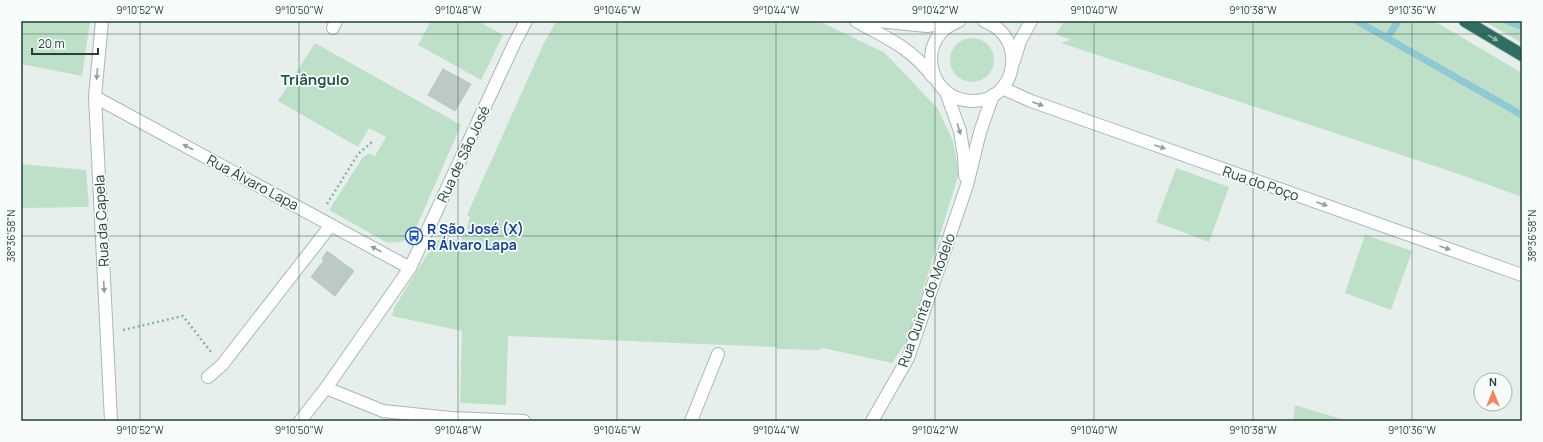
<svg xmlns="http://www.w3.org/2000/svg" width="1543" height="442" font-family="Manrope,sans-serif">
<rect width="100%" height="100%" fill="#e6efeb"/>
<g fill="#bfe0c8">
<polygon points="21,21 90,21 82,76 21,64"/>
<polygon points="431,21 478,21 503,35 481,80 418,45"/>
<path d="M556,21H819L885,53L938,109L953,141L959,173L908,339L892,363L823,348L819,350L777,349V347C687,344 597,339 508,336L506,405L460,403L462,331L392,316L394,308L435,242C447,235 448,238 461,241L462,235L466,232L470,217L467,215L543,45Z"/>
<polygon points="1064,21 1434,21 1522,73 1522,197 1450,171 1061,43 1071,40 1056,34"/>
<polygon points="1484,21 1522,21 1522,43"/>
<circle cx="972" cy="60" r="22"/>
<path d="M315,43L461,125L416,228C408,241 401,244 386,242L329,210L363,157L369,153L375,156L386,137L369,128L358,147L278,101Z"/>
<polygon points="21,164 86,170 89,207 21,208"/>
<polygon points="1176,168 1229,187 1209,242 1156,222"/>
<polygon points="1365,235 1412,251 1391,310 1345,293"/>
<polygon points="1295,405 1348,421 1293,421"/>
</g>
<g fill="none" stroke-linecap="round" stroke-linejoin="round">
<g stroke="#8ec9d4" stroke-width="7">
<polyline points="1357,21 1522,115"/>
<polyline points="1508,21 1522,27"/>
<polyline points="1387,38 1398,21"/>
</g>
</g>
<g fill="#bbcac4" stroke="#b8c9c2">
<polygon points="443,69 471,84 455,111 428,95"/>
<polygon points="327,251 354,271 335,296 311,277 324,260 322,259"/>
</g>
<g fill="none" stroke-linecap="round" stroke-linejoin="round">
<g stroke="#a8b8b2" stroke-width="14">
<g id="minor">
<polyline points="102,21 95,97 111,421"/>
<polyline points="333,28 336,21"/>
<polyline points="1002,88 1031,101 1522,275"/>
<polyline points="95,97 410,268"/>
<polyline points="208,377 222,365 331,225"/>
<polyline points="326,388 383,411 451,418 524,421"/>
<polyline points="300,421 326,388 410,268 514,44 526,21"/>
<polyline points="691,421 718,354"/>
</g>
</g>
<g stroke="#a8b8b2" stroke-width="14">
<g id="tertiary">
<path d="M856,21C888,39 909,46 933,77"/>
<polyline points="877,21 927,26 953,22"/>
<path d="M959,21C915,36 926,100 972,101C1018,102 1028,36 984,21"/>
<polyline points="1014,61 1020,41 1031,21"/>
<polyline points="946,92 960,131 964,156 965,176"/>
<polyline points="872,421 908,358 967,185 980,132 993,95"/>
</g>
</g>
<g stroke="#c2cac8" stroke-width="14">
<polyline id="motorway" points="1465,21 1522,55"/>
</g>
<g stroke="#86b3a5" stroke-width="2.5" stroke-dasharray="2 3" stroke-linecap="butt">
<polyline points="327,204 358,154 372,142"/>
<polyline points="123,330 183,316 211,352"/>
</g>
<use href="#minor" stroke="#fff" stroke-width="12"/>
<use href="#tertiary" stroke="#fff" stroke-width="12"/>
<use href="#motorway" stroke="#2f6f62" stroke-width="12"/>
</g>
<defs><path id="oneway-solid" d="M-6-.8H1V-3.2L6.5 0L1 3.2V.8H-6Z"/></defs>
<use fill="#93b5ae" href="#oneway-solid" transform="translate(1493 38) rotate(31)"/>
<g fill="#92a09c">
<use href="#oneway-solid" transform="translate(97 74) rotate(95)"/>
<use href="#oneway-solid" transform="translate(1038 104) rotate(19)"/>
<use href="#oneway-solid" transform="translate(959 129) rotate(73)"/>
<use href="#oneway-solid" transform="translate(188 147) rotate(-152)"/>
<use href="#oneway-solid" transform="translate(1160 147) rotate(19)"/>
<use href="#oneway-solid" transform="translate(1322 204) rotate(19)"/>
<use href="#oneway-solid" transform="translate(1445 248) rotate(19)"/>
<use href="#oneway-solid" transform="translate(376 249) rotate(-152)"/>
<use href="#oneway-solid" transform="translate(104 287) rotate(87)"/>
</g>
<path fill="none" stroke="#24423a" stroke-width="1" stroke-opacity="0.45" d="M140,21V421M299,21V421M458,21V421M617,21V421M776,21V421M935,21V421M1094,21V421M1253,21V421M1412,21V421M21,34H1522M21,236H1522"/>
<defs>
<g id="bus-ring" transform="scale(0.9)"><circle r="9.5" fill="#f7fbf9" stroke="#1a4fb4" stroke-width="1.5"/><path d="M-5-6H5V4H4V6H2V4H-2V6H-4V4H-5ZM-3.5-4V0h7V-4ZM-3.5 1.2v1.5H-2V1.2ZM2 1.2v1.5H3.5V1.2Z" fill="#1a4fb4"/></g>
</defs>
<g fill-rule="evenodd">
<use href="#bus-ring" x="414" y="236"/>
</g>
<g text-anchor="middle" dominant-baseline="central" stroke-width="3.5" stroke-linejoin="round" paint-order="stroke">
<g font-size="14" fill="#24423a" stroke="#f7fbf9">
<text transform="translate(463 154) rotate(-65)">Rua de São José</text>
<text transform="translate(253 182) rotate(28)">Rua Álvaro Lapa</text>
<text transform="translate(1261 183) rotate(19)">Rua do Poço</text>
<text transform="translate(101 221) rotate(-93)">Rua da Capela</text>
<text transform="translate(926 300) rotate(-70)">Rua Quinta do Modelo</text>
</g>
<g font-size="14" font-weight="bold" fill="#164399" stroke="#f7fbf9" text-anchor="start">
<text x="427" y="228">R São José (X)<tspan x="427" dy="16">R Álvaro Lapa</tspan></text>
</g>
<g font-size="15" font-weight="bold" fill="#1f5548" stroke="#f7fbf9">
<text x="315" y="79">Triângulo</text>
</g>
</g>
<rect width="1543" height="442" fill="none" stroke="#f7fbf9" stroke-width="44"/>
<g transform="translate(1493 392)"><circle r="19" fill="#f7fbf9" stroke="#a3b1ad"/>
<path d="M0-3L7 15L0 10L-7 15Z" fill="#f4845f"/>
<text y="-6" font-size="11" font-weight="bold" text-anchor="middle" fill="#24423a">N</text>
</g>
<path d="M32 48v6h66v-6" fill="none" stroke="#24423a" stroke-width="2"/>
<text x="38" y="48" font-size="12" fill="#24423a" stroke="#f7fbf9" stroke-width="3" paint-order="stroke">20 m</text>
<rect x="22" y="22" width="1499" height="398" fill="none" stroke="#24423a" stroke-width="1.5"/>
<g font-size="10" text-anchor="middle" fill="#24423a">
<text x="140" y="14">9°10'52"W</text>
<text x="299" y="14">9°10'50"W</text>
<text x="458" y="14">9°10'48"W</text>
<text x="617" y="14">9°10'46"W</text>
<text x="776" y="14">9°10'44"W</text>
<text x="935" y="14">9°10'42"W</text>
<text x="1094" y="14">9°10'40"W</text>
<text x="1253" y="14">9°10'38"W</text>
<text x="1412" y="14">9°10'36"W</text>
<text transform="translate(11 236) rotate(-90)" y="4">38°36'58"N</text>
<text transform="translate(1532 236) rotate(-90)" y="4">38°36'58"N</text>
<text x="140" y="434">9°10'52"W</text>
<text x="299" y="434">9°10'50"W</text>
<text x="458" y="434">9°10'48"W</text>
<text x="617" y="434">9°10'46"W</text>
<text x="776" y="434">9°10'44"W</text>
<text x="935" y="434">9°10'42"W</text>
<text x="1094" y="434">9°10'40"W</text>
<text x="1253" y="434">9°10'38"W</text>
<text x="1412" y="434">9°10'36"W</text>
</g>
</svg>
